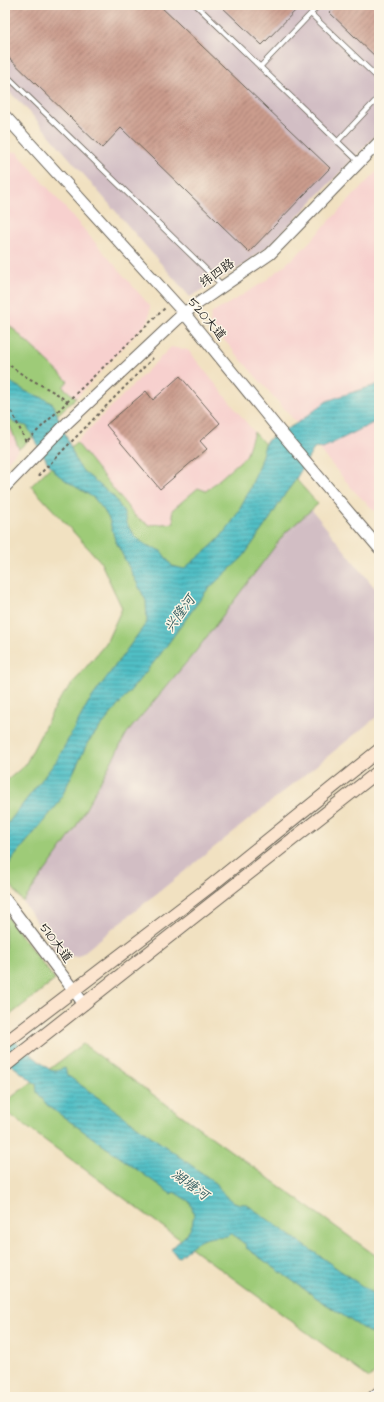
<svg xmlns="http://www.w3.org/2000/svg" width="384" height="1402" font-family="'Architects Daughter','LXGW WenKai TC',sans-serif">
<defs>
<pattern id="water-rules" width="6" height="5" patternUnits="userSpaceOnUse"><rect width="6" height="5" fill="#51bfc6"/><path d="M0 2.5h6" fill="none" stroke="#429aa0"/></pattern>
<pattern id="building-hatch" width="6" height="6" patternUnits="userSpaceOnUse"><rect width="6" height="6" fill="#cb9c8d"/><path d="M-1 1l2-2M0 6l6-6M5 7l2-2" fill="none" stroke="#a47e72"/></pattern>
</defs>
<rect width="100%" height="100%" fill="#fcf5e5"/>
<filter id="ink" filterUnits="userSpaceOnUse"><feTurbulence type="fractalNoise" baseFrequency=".025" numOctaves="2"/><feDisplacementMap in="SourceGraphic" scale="8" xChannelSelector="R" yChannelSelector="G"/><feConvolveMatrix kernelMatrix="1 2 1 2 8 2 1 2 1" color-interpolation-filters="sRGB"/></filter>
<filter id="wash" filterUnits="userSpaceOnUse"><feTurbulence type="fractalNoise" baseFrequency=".012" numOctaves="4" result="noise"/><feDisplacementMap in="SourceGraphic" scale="16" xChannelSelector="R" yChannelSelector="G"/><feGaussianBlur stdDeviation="0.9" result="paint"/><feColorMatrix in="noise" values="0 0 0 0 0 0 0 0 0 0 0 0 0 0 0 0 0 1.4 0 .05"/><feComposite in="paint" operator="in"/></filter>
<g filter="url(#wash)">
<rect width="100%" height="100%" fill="#f1e1c1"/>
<g fill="#f7d0ce">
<polygon points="5,152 17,152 150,306 149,320 76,398 63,387 67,381 5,321"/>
<polygon points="379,169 379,515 356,493 294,420 210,324 211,314 264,282 298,254"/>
<polygon points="171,347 188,350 254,432 246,456 206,492 174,523 149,525 135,516 76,442"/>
<polygon points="5,421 10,426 19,449 5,464"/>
</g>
<g fill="#d2bec4">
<polygon points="5,5 379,5 379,132 273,242 242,266 190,297 25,107 5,88"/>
<polygon points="311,509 379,593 379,715 79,956 60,957 23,902 73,832 127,733 196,651 285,533"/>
</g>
<g fill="#9ecb78" stroke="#5d744a">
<polygon points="5,321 68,381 63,387 76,398 19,449 10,426 5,421"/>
<polygon points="254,432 318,504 285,533 196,651 127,733 73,832 23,902 5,877 5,782 25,765 58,701 106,643 122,608 100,561 31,486 76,442 135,516 149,525 174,523 172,510 198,488 206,491 246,456"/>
<polygon points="5,914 55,980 5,1019"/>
<polygon points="83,1044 379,1258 379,1370 369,1378 5,1111 5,1102"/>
</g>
<g fill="url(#water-rules)" stroke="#366e71">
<path d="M5,379L27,392L43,398L53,404L77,463L83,471L114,497L123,511L128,526L136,538L146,545L161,551L172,566L184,569C197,557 213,547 223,534C244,509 258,472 266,441L299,422L327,401L341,396L379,384V420L323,448L315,447L294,482L285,494L271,517L243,557L207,590L159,656L88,742L58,804L14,857L5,871V827L57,760L88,703L147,622L146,601L115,540L109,519L103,509L94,498L68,482L57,474L48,463L27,426L14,423L5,414Z"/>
<path d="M5,1033L50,1070L56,1071L65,1068L67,1075L217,1184C223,1196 233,1205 246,1204L379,1298V1339L321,1301L245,1247L246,1245L231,1233L228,1236C201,1237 198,1240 178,1258L171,1249L186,1235L192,1225L194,1215L190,1202L174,1192L171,1194L47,1105L37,1092L36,1084L5,1060Z"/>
</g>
<g id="blocks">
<g fill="url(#building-hatch)">
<polygon points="5,5 159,5 330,168 249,252 121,128 102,148 5,54"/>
<polygon points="220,5 301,5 262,45"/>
<polygon points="336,5 379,5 379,60 329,12"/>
<polygon points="180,376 220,423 200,441 207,449 160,489 106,425 146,391 153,400"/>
</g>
</g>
</g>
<g filter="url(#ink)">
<use href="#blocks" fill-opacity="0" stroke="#676156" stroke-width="1"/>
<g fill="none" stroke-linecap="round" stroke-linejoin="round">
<g stroke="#676156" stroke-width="6">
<g id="service">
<polyline points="196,5 359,162"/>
<polyline points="311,14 379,79"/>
<polyline points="260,67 319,5"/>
<polyline points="5,74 223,286"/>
<polyline points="337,142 379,97"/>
</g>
</g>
<g stroke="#676156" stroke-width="13">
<g id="tertiary">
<polyline points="5,116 184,313 279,430 379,548"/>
<polyline points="5,487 67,423 184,313 270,254 379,142"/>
<polyline points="5,899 84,1004"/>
<polyline points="373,1397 379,1392"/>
</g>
</g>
<g stroke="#676156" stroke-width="14">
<g id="secondary">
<polyline points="5,1043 208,888 379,750"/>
<polyline points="5,1066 379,771"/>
</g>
</g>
<g stroke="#676156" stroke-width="2" stroke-dasharray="3 3" stroke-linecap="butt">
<polyline points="5,362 23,375 59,395 67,402 26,442 12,412 5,406"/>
<polyline points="67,402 165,308"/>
<polyline points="38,476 153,358"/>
</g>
<use href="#service" stroke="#fff" stroke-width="4.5"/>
<use href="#tertiary" stroke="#fff" stroke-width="11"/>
<use href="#secondary" stroke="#fce5cf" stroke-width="12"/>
</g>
</g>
<g text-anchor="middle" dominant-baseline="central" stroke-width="3" stroke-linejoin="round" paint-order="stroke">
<g font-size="13" fill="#1c1c1c" stroke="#fcf5e5">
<text transform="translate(217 273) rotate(-35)">纬四路</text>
<text transform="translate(207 319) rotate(50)">520大道</text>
<text transform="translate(56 943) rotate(53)">510大道</text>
</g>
<g font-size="14" font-style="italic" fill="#315d60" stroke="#fcf5e5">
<text transform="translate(180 614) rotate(-54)">兴隆河</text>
<text transform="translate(190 1185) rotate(36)">湖塘河</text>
</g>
</g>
<rect width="384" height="1402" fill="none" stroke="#fcf5e5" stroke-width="20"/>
</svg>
